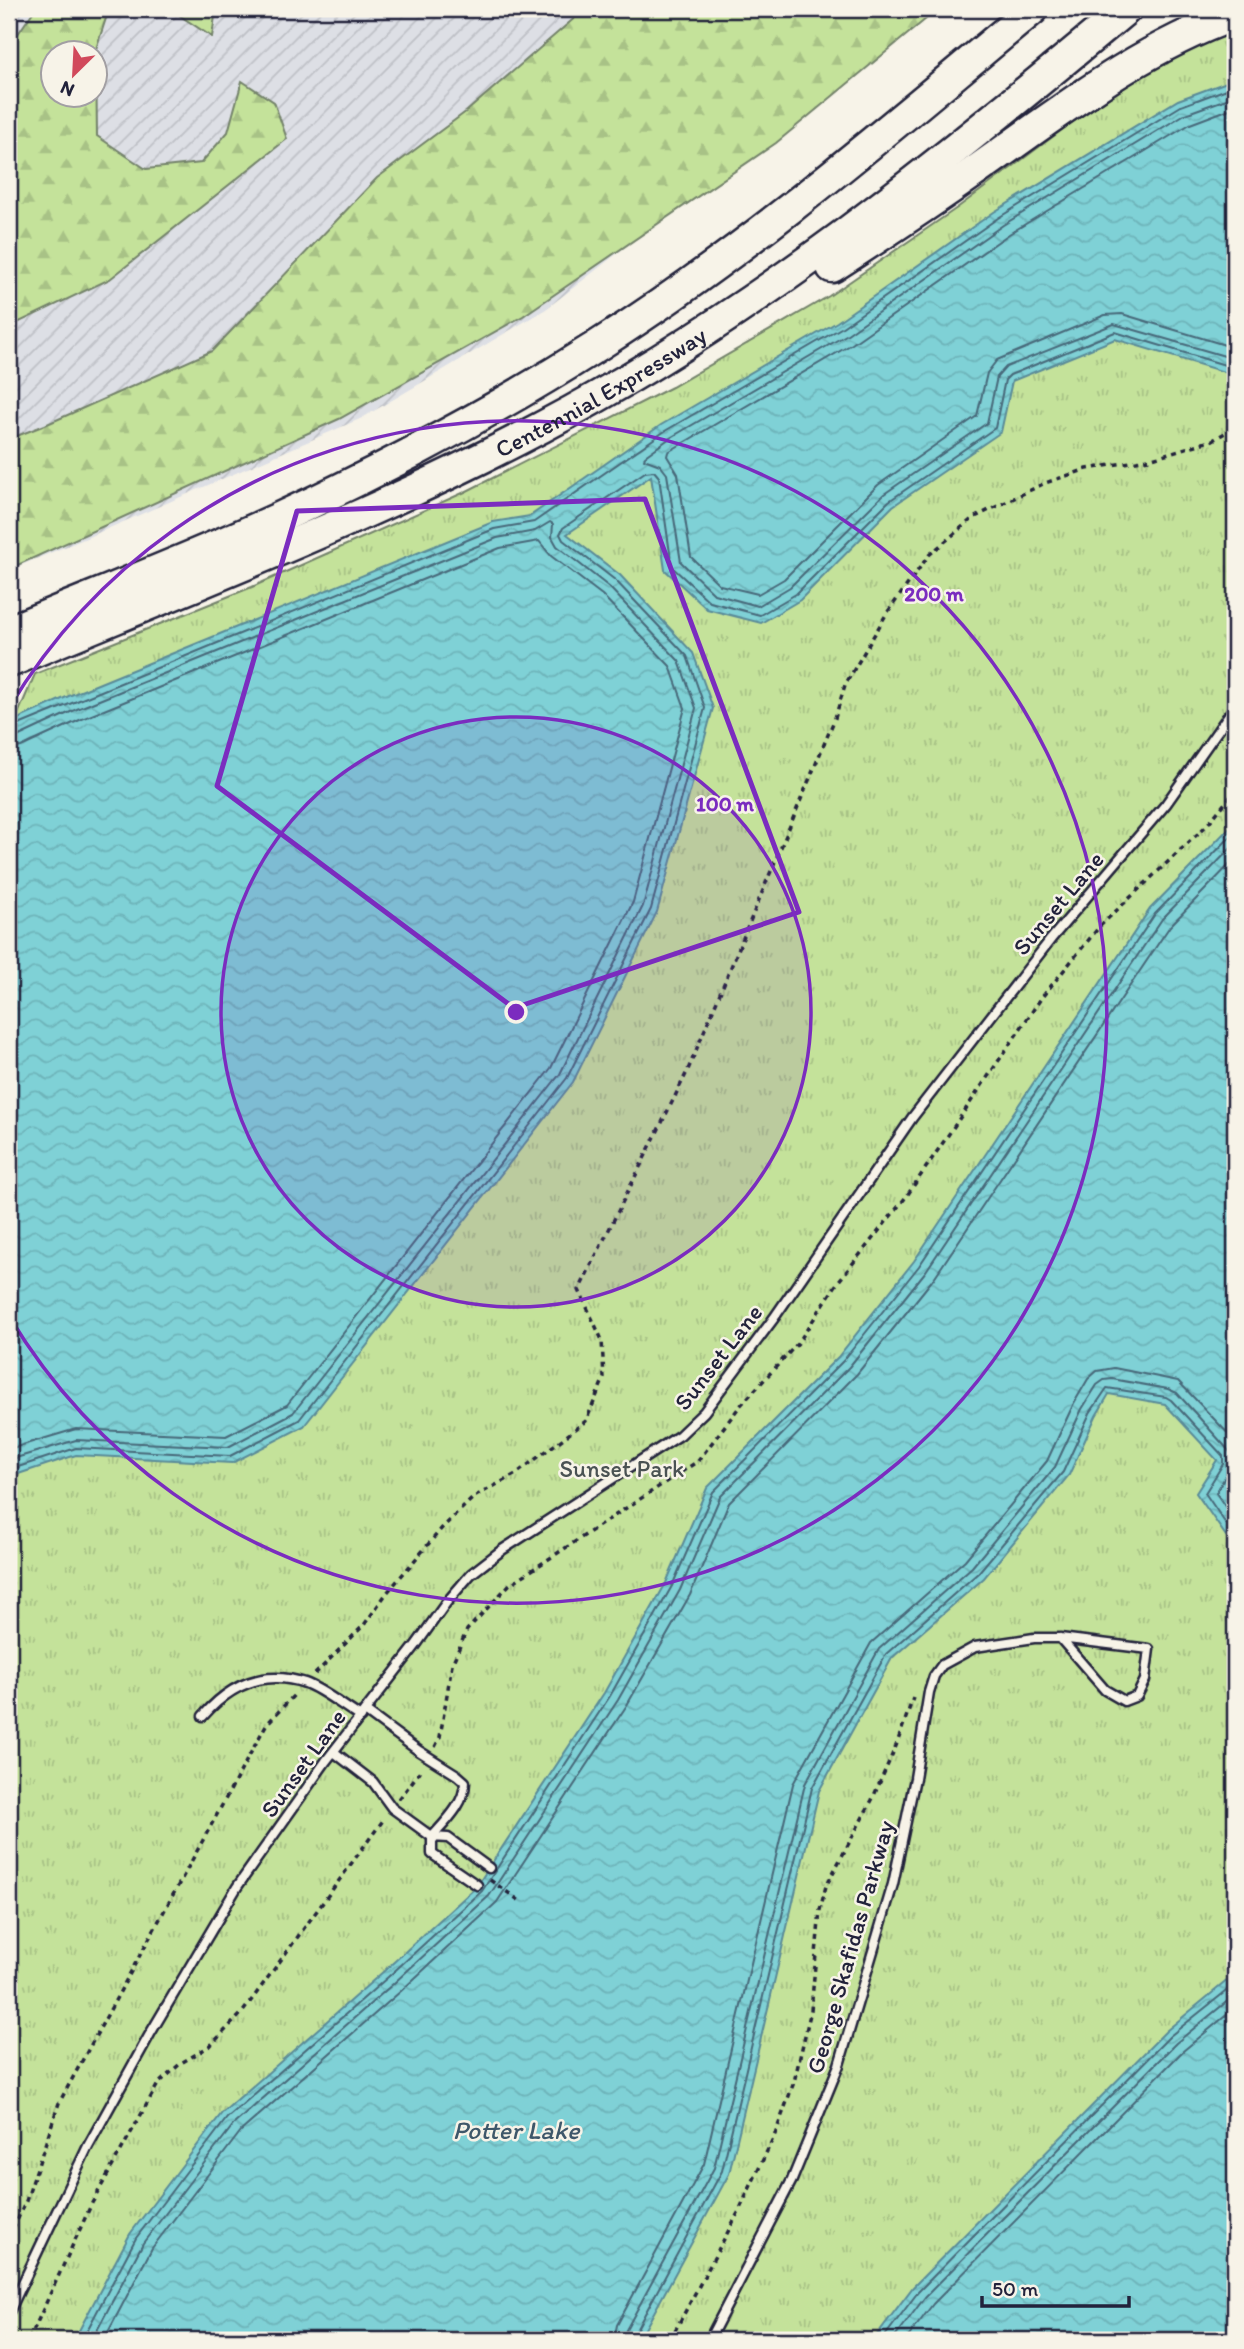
<svg xmlns="http://www.w3.org/2000/svg" width="1244" height="2349" font-family="Itim,sans-serif">
<defs>
<pattern id="industrial-furrows" width="10" height="10" patternUnits="userSpaceOnUse" patternTransform="scale(1.75)"><rect width="10" height="10" fill="#dddfe5"/><path d="M-1 1l2-2M0 10L10 0M9 11l2-2" fill="none" stroke="#bdbfc5"/></pattern>
<pattern id="forest-firs" width="22" height="20" patternUnits="userSpaceOnUse" patternTransform="scale(1.75)"><rect width="22" height="20" fill="#c4e29a"/><path d="M5 1l3.5 6h-7zM16 11l3.5 6h-7z" fill="#a8c286"/></pattern>
<pattern id="park-tufts" width="24" height="20" patternUnits="userSpaceOnUse" patternTransform="scale(1.75)"><rect width="24" height="20" fill="#c4e29a"/><path d="M3 7l-1-3M5 7V3M7 7l1-3M15 17l-1-3M17 17v-4M19 17l1-3" fill="none" stroke="#a8c286"/></pattern>
<pattern id="water-waves" width="16" height="10" patternUnits="userSpaceOnUse" patternTransform="scale(1.75)"><rect width="16" height="10" fill="#7fd1d6"/><path d="M0 5q4-4 8 0t8 0" fill="none" stroke="#6db3b9"/></pattern>
</defs>
<rect width="100%" height="100%" fill="#f7f3e8"/>
<filter id="ink" filterUnits="userSpaceOnUse"><feTurbulence type="fractalNoise" baseFrequency=".0143" numOctaves="2"/><feDisplacementMap in="SourceGraphic" scale="14" xChannelSelector="R" yChannelSelector="G"/><feConvolveMatrix kernelMatrix="1 2 1 2 8 2 1 2 1" color-interpolation-filters="sRGB"/></filter>
<g filter="url(#ink)">
<path fill="url(#industrial-furrows)" fill-rule="evenodd" d="M9,9H931L546,309L362,418L84,539L9,570ZM52,52H94V94H52Z"/>
<g fill="url(#forest-firs)" stroke="#73826a" stroke-width="2" fill-rule="evenodd">
<path d="M35,9H109L96,49L97,136L146,169L201,163L228,132L242,81L274,102L287,139L110,279L9,327V47ZM94,52V94H52V52Z"/>
<polygon points="170,9 216,9 212,37"/>
<polygon points="585,9 938,9 776,143 523,316 339,419 9,569 9,439 45,425 212,351 377,178 467,111"/>
</g>
<polygon fill="url(#park-tufts)" stroke="#73826a" stroke-width="2" points="1235,33 1235,2200 1089,2340 9,2340 9,735 35,674 252,587 465,492 672,387 829,296 957,208 1070,124 1137,79 1198,44"/>
<g fill="url(#water-waves)" stroke="#5a8b98" stroke-width="2">
<polygon points="1235,79 1234,375 1115,339 1012,381 1001,432 893,506 800,600 761,623 707,609 665,570 651,476 567,534 620,575 693,653 713,708 657,912 573,1082 304,1426 232,1463 76,1455 9,1477 9,723 71,695 493,522 530,516 661,425 837,322 994,212 1178,100"/>
<polygon points="1235,822 1235,1529 1226,1536 1196,1493 1217,1460 1165,1404 1109,1394 1096,1416 1069,1475 984,1578 892,1658 819,1791 729,2174 639,2340 74,2340 130,2234 222,2113 384,1971 476,1887 604,1693 666,1583 707,1488 838,1357 914,1261 1150,909"/>
<polygon points="1235,1974 1235,2340 873,2340 913,2287 1166,2031"/>
</g>
<g fill="none" stroke-linecap="round" stroke-linejoin="round">
<g stroke="#476879" stroke-width="2">
<polyline points="1235,96 1185,114 1003,225 846,335 670,438 645,456 644,459 660,465 667,474 681,562 714,594 758,606 790,587 884,494 987,423 997,377 1006,367 1114,324 1235,359"/>
<polyline points="1235,107 1190,124 1009,234 852,344 668,452 667,456 678,474 691,557 720,585 758,594 784,579 878,485 977,416 987,373 997,360 1105,315 1122,314 1235,348"/>
<polyline points="9,729 494,529 534,522 665,431 841,328 998,218 1181,106 1235,86"/>
<polyline points="9,738 17,737 77,709 497,538 535,531 550,522 553,524 552,537 557,546 609,587 679,661 696,708 643,906 560,1074 293,1413 228,1447 76,1440 9,1460"/>
<polyline points="9,749 21,747 82,719 500,548 539,541 551,556 602,595 670,666 685,708 633,902 551,1068 287,1405 226,1436 76,1429 9,1449"/>
<polyline points="9,1470 76,1448 230,1456 299,1420 567,1078 651,909 705,708 687,656 615,580 563,540 560,534 563,528 645,472 654,471 659,477 672,567 710,602 760,615 796,594 889,501 995,428 1005,380 1010,375 1115,332 1235,368"/>
<polyline points="82,2340 136,2238 227,2118 388,1977 482,1891 610,1696 672,1586 713,1492 843,1361 919,1266 1155,914 1235,832"/>
<polyline points="92,2340 143,2243 234,2124 394,1983 489,1896 618,1700 680,1590 720,1497 849,1367 926,1271 1162,919 1235,844"/>
<polyline points="104,2340 152,2248 241,2131 401,1991 497,1902 627,1705 690,1595 729,1503 857,1374 934,1278 1170,926 1235,859"/>
<polyline points="614,2340 617,2325 704,2164 793,1784 871,1643 965,1560 1047,1461 1074,1403 1088,1379 1097,1371 1114,1368 1178,1381 1235,1441"/>
<polyline points="624,2340 626,2330 714,2168 805,1784 879,1649 972,1567 1055,1467 1082,1409 1097,1385 1104,1380 1112,1379 1168,1389 1177,1393 1231,1453 1231,1466 1216,1493 1230,1514 1235,1515"/>
<polyline points="633,2340 634,2334 722,2171 812,1788 886,1654 978,1573 1063,1472 1090,1413 1107,1388 1166,1397 1171,1400 1223,1456 1223,1464 1205,1493 1226,1524 1235,1524"/>
<polyline points="882,2340 918,2292 1170,2036 1235,1984"/>
<polyline points="893,2340 925,2297 1176,2043 1235,1995"/>
<polyline points="906,2340 933,2304 1183,2051 1235,2008"/>
</g>
<g stroke="#22223b" stroke-width="13">
<g id="service">
<path d="M203,1716C230,1685 263,1669 305,1683C322,1689 344,1707 361,1717"/>
<path d="M334,1752L373,1782L392,1808L432,1837C445,1822 465,1804 465,1782L457,1775L419,1751L365,1711"/>
<polyline points="477,1885 432,1854 432,1837 448,1838 489,1868"/>
<polyline points="9,2312 88,2146 150,2034 237,1887 326,1761 416,1645 446,1603 471,1574 502,1550 680,1435 704,1412 774,1318 912,1118 1051,939 1166,804 1235,706"/>
<polyline points="709,2340 792,2180 839,2065 893,1884 915,1778 929,1692 934,1676 942,1665 975,1647 1034,1638 1060,1638 1149,1649 1145,1680 1137,1696 1124,1701 1105,1690 1060,1638"/>
</g>
</g>
<g stroke="#22223b" stroke-width="35">
<g id="motorway">
<path d="M832,267C880,236 928,205 974,172C1058,113 1138,49 1235,15"/>
<path d="M9,631C98,594 189,559 277,519C387,468 495,411 597,346C753,247 892,126 1033,9"/>
<path id="s1" d="M9,662C188,587 370,518 542,427C755,315 942,163 1126,9"/>
</g>
</g>
<g stroke="#22223b" stroke-width="3.5" stroke-dasharray="5 5" stroke-linecap="butt">
<polyline points="315,1674 364,1625 386,1594 442,1528 474,1497 516,1474 586,1421 604,1378 602,1340 579,1290 687,1072 835,718 845,685 887,613 929,555 973,518 1045,483 1087,469 1149,459 1213,440 1235,427"/>
<polyline points="435,1747 440,1737 452,1664 467,1630 509,1585 698,1461 740,1406 798,1343 838,1282 906,1197 1042,997 1100,926 1206,826 1235,791"/>
<polyline points="399,1799 422,1769"/>
<polyline points="490,1880 520,1901"/>
<polyline points="9,2238 26,2201 59,2103 266,1725 295,1694"/>
<polyline points="29,2340 92,2203 158,2084 181,2063 210,2046 242,2013 384,1819"/>
<polyline points="670,2340 738,2213 776,2132 794,2082 811,2010 820,1910 826,1886 872,1800 896,1746 913,1698"/>
</g>
<use href="#service" stroke="#f7f3e8" stroke-width="8"/>
<use href="#motorway" stroke="#f7f3e8" stroke-width="30"/>
</g>
</g>
<path fill="none" stroke="#7b2cbf" stroke-width="5" stroke-linejoin="round" d="M645,499L799,912L514,1008L217,786L297,511Z"/>
<circle cx="516" cy="1012" r="295" fill="#7b2cbf" fill-opacity=".12"/>
<g fill="none" stroke="#7b2cbf" stroke-width="3.5">
<circle cx="516" cy="1012" r="295"/>
<path d="M9 708A591 591 0 1 1 9 1316"/>
</g>
<g text-anchor="middle" dominant-baseline="central" stroke-width="5" stroke-linejoin="round" paint-order="stroke">
<g font-size="24" fill="#22223b" stroke="#f7f3e8">
<text stroke="none"><textPath href="#s1" startOffset="651">Centennial Expressway</textPath></text>
<text transform="translate(1058 903) rotate(-50)">Sunset Lane</text>
<text transform="translate(718 1357) rotate(-52)">Sunset Lane</text>
<text transform="translate(303 1763) rotate(-54)">Sunset Lane</text>
<text transform="translate(850 1947) rotate(-74)">George Skafidas Parkway</text>
</g>
<g font-size="24" fill="#4a5253" stroke="#f7f3e8">
<text x="622" y="1468">Sunset Park</text>
</g>
<g font-size="26" font-style="italic" fill="#3e576a" stroke="#f7f3e8">
<text x="516" y="2130">Potter Lake</text>
</g>
</g>
<circle cx="516" cy="1012" r="10" fill="#7b2cbf" stroke="#f7f3e8" stroke-width="3.5"/>
<g font-size="21" text-anchor="middle" font-weight="bold" fill="#7b2cbf" stroke="#f7f3e8" stroke-width="5" stroke-linejoin="round" paint-order="stroke">
<text x="934" y="601">200 m</text>
<text x="725" y="811">100 m</text>
</g>
<rect width="1244" height="2349" fill="none" stroke="#f7f3e8" stroke-width="35"/>
<rect x="18" y="18" width="1209" height="2314" fill="none" stroke="#22223b" stroke-width="2.5" filter="url(#ink)"/>
<g transform="translate(74 74) rotate(204)"><circle r="33" fill="#f7f3e8" stroke="#a29fa3" stroke-width="2"/>
<path d="M0-5L12 26L0 18L-12 26Z" fill="#d1495b"/>
<text y="-10" font-size="19" font-weight="bold" text-anchor="middle" fill="#22223b">N</text>
</g>
<path d="M982 2296v10h147v-10" fill="none" stroke="#22223b" stroke-width="3.5"/>
<text x="992" y="2296" font-size="21" fill="#22223b" stroke="#f7f3e8" stroke-width="5" paint-order="stroke">50 m</text>
</svg>
